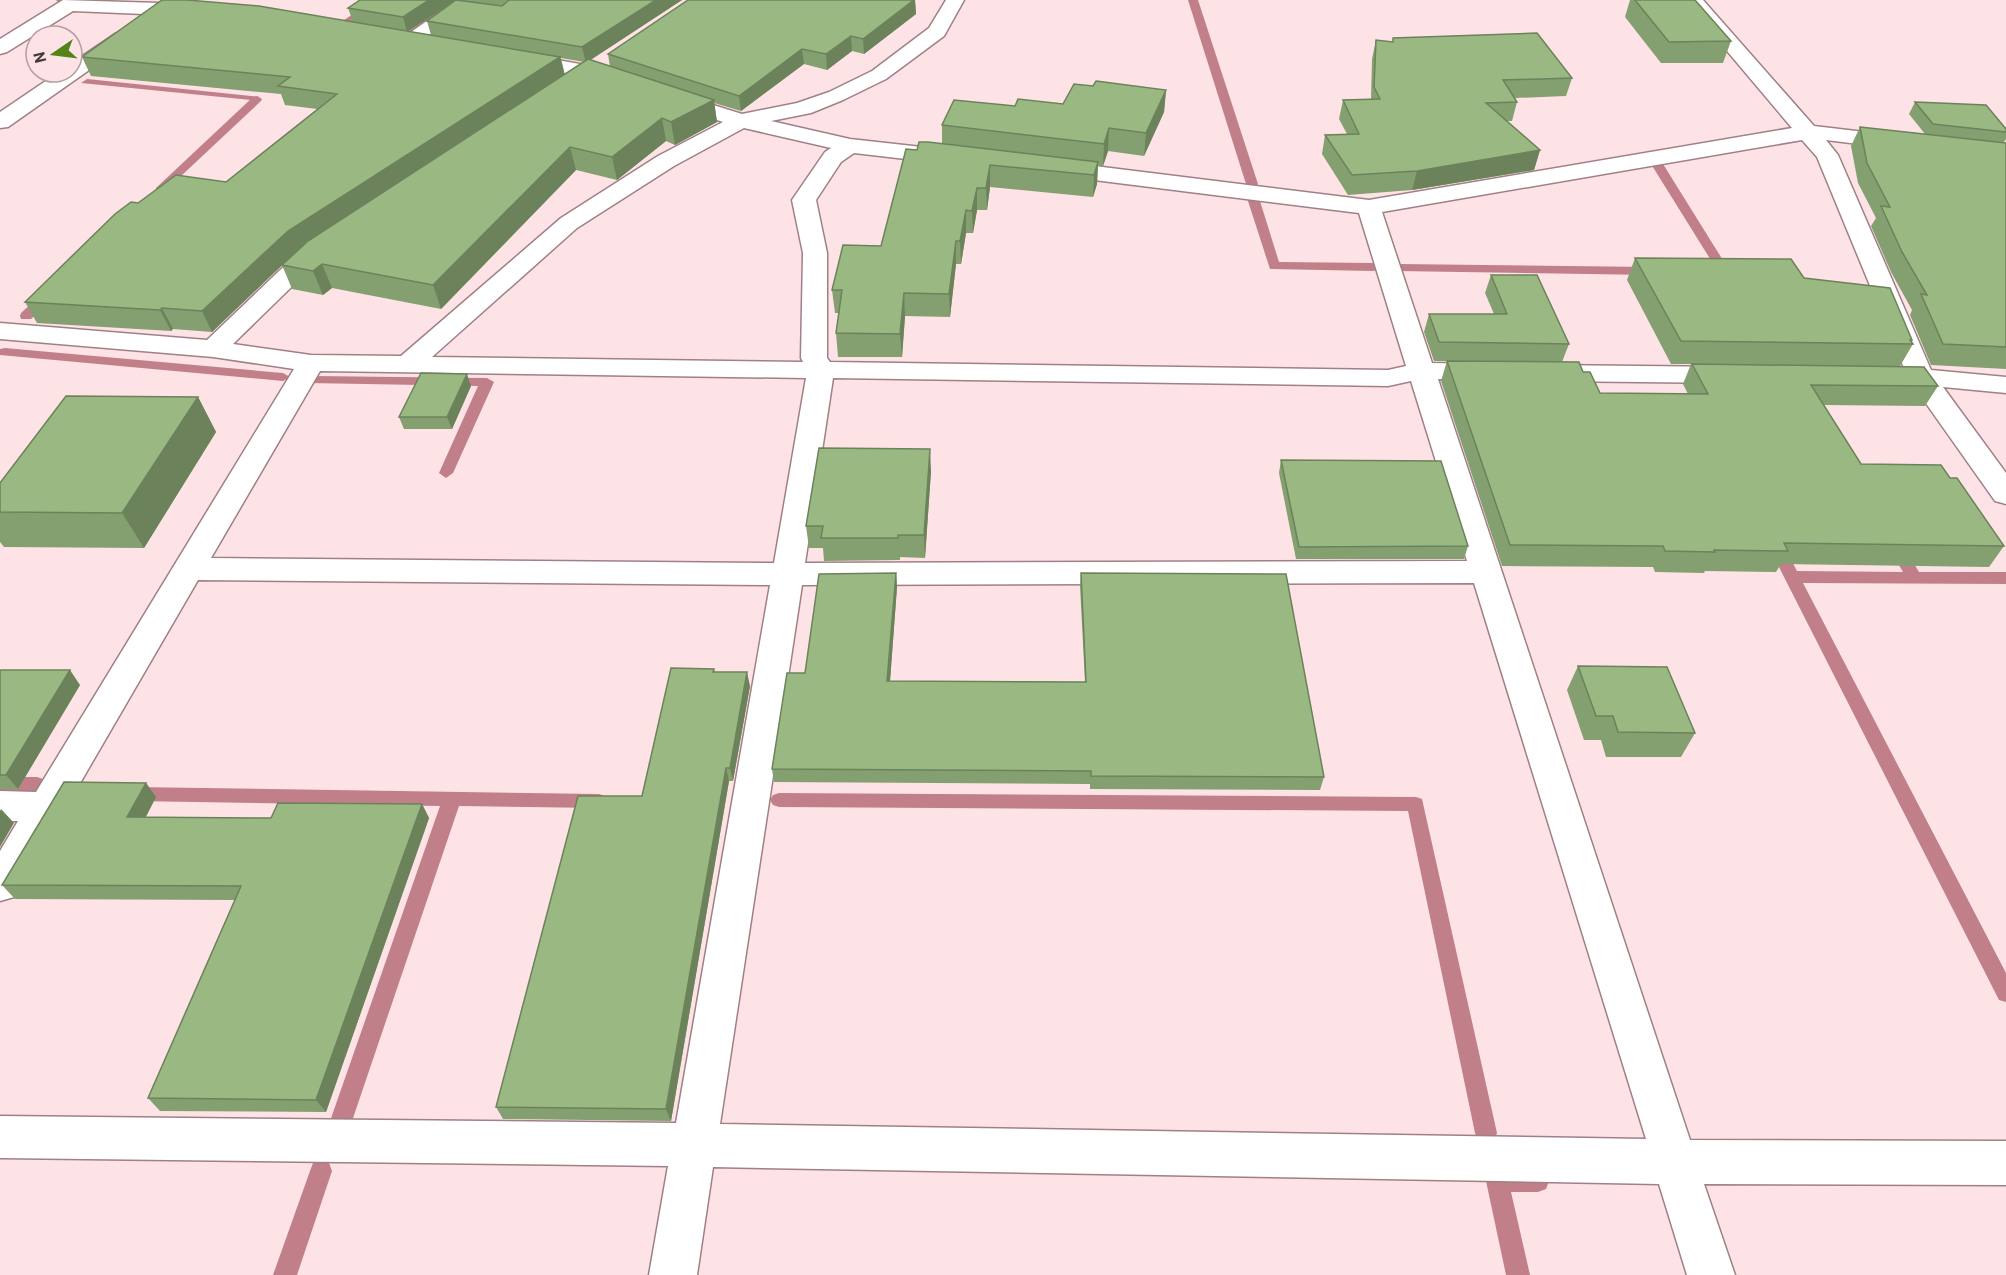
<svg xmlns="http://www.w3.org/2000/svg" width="2006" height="1275" font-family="Barlow,sans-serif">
<rect width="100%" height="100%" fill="#fee3e6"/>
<polygon fill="#c17f8a" points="87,79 260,97 251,100 81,83"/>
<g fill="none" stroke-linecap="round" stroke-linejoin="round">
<g fill="#c17f8a" fill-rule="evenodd">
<polygon points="56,0 66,0 60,4"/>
<polygon points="375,0 387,0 350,24 344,24 344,20"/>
<polygon points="1188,0 1198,0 1258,184 1256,186 1248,186 1246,184"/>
<polygon points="257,96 262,99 261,101 164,192 156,192 156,188 253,97"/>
<polygon points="1657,161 1663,164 1734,278 1732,281 1724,281 1722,278 1651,164"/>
<polygon points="1253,195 1259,198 1279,262 1374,263 1380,267 1374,271 1270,269 1247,198"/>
<polygon points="1400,264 1651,267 1657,271 1651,275 1396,271 1394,268"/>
<polygon points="48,292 54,296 53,299 31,319 21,319 20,316 21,313 43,293"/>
<polygon points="5,348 283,373 290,377 283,381 0,355 0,349"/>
<polygon points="313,376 487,378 494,382 453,473 446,478 439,473 478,386 308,383 306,380"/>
<polygon points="1776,540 1781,541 1797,571 1903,572 1889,548 1892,544 1902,544 1919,572 2006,572 2006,584 1803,583 2006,973 2006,1002 1999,1000 1784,577 1768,545 1771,541"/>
<polygon points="0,777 37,777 43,779 46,784 43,789 37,791 0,791"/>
<polygon points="133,787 599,794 605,796 608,801 605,806 599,808 459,806 351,1124 348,1131 340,1135 332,1131 329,1124 440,806 133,801 127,799 124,794 127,789"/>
<polygon points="779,793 1416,797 1422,799 1497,1133 1494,1141 1486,1144 1478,1141 1475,1133 1408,811 779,807 773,805 770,800 773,795"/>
<polygon points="321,1160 329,1163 332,1171 297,1275 273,1275 310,1171 313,1163"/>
<polygon points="1497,1170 1538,1170 1546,1173 1549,1181 1546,1189 1538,1192 1511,1192 1530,1275 1506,1275 1486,1181 1489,1173"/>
</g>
<g stroke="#9f8085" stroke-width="4">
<polygon id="service" points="457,2 467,5 469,8 467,11 460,13 416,45 404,45 401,41 404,37 451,4"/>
</g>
<g stroke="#9f8085" stroke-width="3">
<g id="minor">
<polygon points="63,0 191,4 198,6 201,10 198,14 191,16 73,11 7,52 0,54 0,39"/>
<path d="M946,0H964L944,36L886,79L843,100L811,113L771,121L850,139L949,150L957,152L960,157L957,162L949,164L854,153L841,162L816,200L827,253V358L830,362L1388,370L1406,366L1359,213L1054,175L1046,173L1043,168L1046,163L1054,161L1369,200L1792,128L1684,0H1703L1814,126L1907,137L1910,142L1907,147L1899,149L1826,140L1838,155L1931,370L2006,377V393L1943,387L2006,473V504L1995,501L1913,385L1876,382L1872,376L1876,370L1904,368L1817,157L1802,140L1382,212L1432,363L1490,364L1500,366L1504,372L1500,378L1490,380L1438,379L1690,1140L2006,1141V1185L1704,1184L1735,1275H1687L1659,1184L713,1167L697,1275H649L668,1166L0,1158V1116L676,1123L770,585L198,580L14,897L0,901V851L18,821H0V791L36,792L294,369L213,357L0,339V323L207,340L298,253C309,246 316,241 330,244L333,249L316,263L233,344L311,355L401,356L561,218L658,156L723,122L667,103L663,99L667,95L674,93L681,95L742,114L797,103L829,92L872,71L929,28ZM744,128L831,148L825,152L792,200L803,253L801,358L803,362L432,357L577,228L674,166ZM320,371L806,378L774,563L211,558ZM833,378L1388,386L1411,381L1467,561L805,563ZM1474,583L1646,1139L720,1124L802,585Z"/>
<polygon points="122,32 129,34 132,38 129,42 8,127 0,128 0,112 59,72 72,72 72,63 115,34"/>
<polygon points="518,53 591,66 624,76 627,80 624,84 617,86 588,78 511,63 508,59 511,55"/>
<polygon points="1547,365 1733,367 1743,369 1747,375 1743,381 1733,383 1547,381 1537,379 1533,373 1537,367"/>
</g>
</g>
<use href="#service" fill="#fff" fill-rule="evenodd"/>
<use href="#minor" fill="#fff" fill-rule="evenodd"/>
</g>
<g fill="#849f70" fill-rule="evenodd">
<path d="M360,0H682L590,60L610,67L608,54L688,0H915L916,14L864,54L852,51L827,70L804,64L741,111L714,103L717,122L675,145L666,141L617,180L576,170L441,309L332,288L323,295L292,289L282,265L297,251L212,332L173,329L171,331L37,323L25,302L138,203L226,182L317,109L285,105L281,94L91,76L82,57L353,22L348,8ZM452,3L427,21L431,35L408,31ZM561,58L584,62L565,75Z"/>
<polygon points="1630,0 1695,0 1731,41 1723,63 1661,63 1625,17"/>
<polygon points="1376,40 1572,78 1566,96 1515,98 1517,102 1512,121 1507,121 1540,150 1534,170 1412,190 1348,195 1322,154 1325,135 1347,134 1339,119 1343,100 1371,99 1372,59"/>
<polygon points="1093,86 1166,90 1164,112 1144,156 1108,151 1103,166 1098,166 1097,184 1093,197 990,187 987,210 977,210 973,233 966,233 961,264 956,264 950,317 905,316 902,357 838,357 836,333 839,313 835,313 832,290 881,246 917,150 942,144 942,125 1015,106 1063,104"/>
<polygon points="1915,102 2006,129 2006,139 2004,142 2006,143 2006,369 1931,365 1910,315 1912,310 1891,272 1871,226 1876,218 1858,183 1851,146 1860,127 1925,134 1909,114"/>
<polygon points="1635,258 1804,278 1912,340 1911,342 1913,344 1900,366 1938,386 1925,406 1824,405 1861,464 1950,478 2004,546 1989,567 1781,564 1776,572 1705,571 1704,573 1655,572 1653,567 1502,566 1441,381 1447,361 1434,361 1424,332 1429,314 1494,314 1485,293 1491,275 1569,344 1562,362 1583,372 1600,393 1688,394 1683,384 1691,364 1671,364 1627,280"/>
<polygon points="471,386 452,429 404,429 399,417"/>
<polygon points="198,397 216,432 144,548 4,547 0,542 0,483"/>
<polygon points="1281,460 1468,546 1464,559 1296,559 1279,473"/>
<polygon points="931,471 925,558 900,557 900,560 824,561 823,548 809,548 806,526"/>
<polygon points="896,573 897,587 890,681 1085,682 1080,586 1081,573 1324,777 1320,790 1090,789 1090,784 774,782 772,769 805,673"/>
<polygon points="1578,666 1695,733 1681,757 1606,757 1601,740 1584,740 1567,690"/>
<polygon points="714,669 715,672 750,686 733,781 729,781 671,1121 503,1119 496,1107"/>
<polygon points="0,670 80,685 18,789 0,789"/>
<polygon points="146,783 156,797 146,817 271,818 422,804 429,818 326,1112 160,1111 148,1098 235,900 15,899 2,885"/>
</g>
<g fill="#6c825b">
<polygon points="429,0 456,0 407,32 403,17"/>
<polygon points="656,0 682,0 586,63 582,47"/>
<polygon points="914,0 915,0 916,14 864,54 863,39"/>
<polygon points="851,36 852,51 827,70 826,54"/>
<polygon points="802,49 804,64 741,111 739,96"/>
<polygon points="560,57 565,76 297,251 212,332 202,311 288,231"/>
<polygon points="1166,90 1164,112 1144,156 1146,133"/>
<polygon points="714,100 717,122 675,145 671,122"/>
<polygon points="662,118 666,141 617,180 612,157"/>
<polygon points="1109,128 1108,151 1103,166 1104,144"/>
<polygon points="570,147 576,170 441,309 433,285"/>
<polygon points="1540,150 1534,170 1412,190 1417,171"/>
<polygon points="1098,162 1097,184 1093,197 1094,175"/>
<polygon points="990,165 990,187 987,210 986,188"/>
<polygon points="977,188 977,210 973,233 972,211"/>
<polygon points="966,210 966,233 961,264 960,241"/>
<polygon points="956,241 956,264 950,317 949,294"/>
<polygon points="322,264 332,288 323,295 313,271"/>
<polygon points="904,293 905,316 902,357 900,334"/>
<polygon points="162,308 173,329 171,331 160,310"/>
<polygon points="467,374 471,386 452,429 447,417"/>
<polygon points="198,397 216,432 144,548 122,513"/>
<polygon points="930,449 931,471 925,558 924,535"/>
<polygon points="896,573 897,587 889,694 887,681"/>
<polygon points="70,670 80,685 18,789 6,775"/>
<polygon points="747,672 750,686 733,781 730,768"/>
<polygon points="726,768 729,781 671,1121 666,1109"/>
<polygon points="146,783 156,797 138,831 127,817"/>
<polygon points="422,804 429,818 326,1112 316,1100"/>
<polygon points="1,809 14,823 0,847 0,811"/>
</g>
<g fill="#9ab982" stroke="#6c825b" stroke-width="1.5">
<polygon points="162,0 187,0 259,6 560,57 288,231 202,311 162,308 160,310 25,302 115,214 131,202 138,203 176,175 226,182 337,94 278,86 290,77 82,57"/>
<polygon points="360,0 429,0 403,17 348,8"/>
<polygon points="456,0 502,6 509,0 656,0 582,47 427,21"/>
<polygon points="688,0 914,0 863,39 851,36 826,54 802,49 739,96 608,54"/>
<polygon points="1635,0 1695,0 1731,41 1669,42"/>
<polygon points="1537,33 1572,78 1503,80 1517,102 1486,103 1540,150 1417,171 1352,175 1325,135 1359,134 1343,100 1380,99 1374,87 1376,40 1393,42 1393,38"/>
<polygon points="588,59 714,100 671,122 662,118 612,157 570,147 433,285 322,264 313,271 282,265 308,241"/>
<polygon points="1096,81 1166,90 1146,133 1109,128 1104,144 942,125 954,100 1015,106 1018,99 1063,104 1074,84 1093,86"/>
<polygon points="1915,102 1986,105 2006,129 2006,132 1933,124"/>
<polygon points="1860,127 2006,143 2006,347 1943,344 1921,294 1927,295 1902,252 1881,206 1890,207 1867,163"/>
<polygon points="919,142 928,142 1098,162 1094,175 990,165 986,188 977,188 972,211 966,210 960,241 956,241 949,294 904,293 900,334 836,333 842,290 832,290 843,245 881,246 906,149 917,150"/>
<polygon points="1635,258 1791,259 1804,278 1890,288 1912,340 1910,340 1913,344 1681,341"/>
<polygon points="1491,275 1537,275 1569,344 1439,342 1429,314 1507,314"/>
<polygon points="1447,361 1579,362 1583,372 1590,372 1600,393 1708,394 1692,364 1924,367 1938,386 1811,385 1861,464 1941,465 1950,478 1957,478 2004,546 1784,543 1788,551 1714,550 1715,552 1665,551 1663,546 1510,545"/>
<polygon points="421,373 467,374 447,417 399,417"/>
<polygon points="66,396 198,397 122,513 0,512 0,483"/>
<polygon points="819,448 930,449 924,535 898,535 898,538 821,538 823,526 806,526"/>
<polygon points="1281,460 1441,461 1468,546 1299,547"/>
<polygon points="896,573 887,681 1086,682 1081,573 1286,574 1324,777 1091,776 1091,771 772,769 787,673 805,673 819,574"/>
<polygon points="1578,666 1667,667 1695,733 1618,732 1613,716 1596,716"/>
<polygon points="671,668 714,669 713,672 747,672 730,768 726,768 666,1109 496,1107 578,796 642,796"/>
<polygon points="0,670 70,670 6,775 0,775"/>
<polygon points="64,782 146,783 127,817 271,818 278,803 422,804 316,1100 148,1098 241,886 2,885"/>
</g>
<g transform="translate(54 54) rotate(256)"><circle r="28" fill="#fee3e6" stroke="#b49fa2" stroke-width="1.5"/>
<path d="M0-4.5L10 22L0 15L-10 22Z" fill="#538418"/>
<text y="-9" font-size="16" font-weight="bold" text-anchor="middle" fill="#46393b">N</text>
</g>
</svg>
